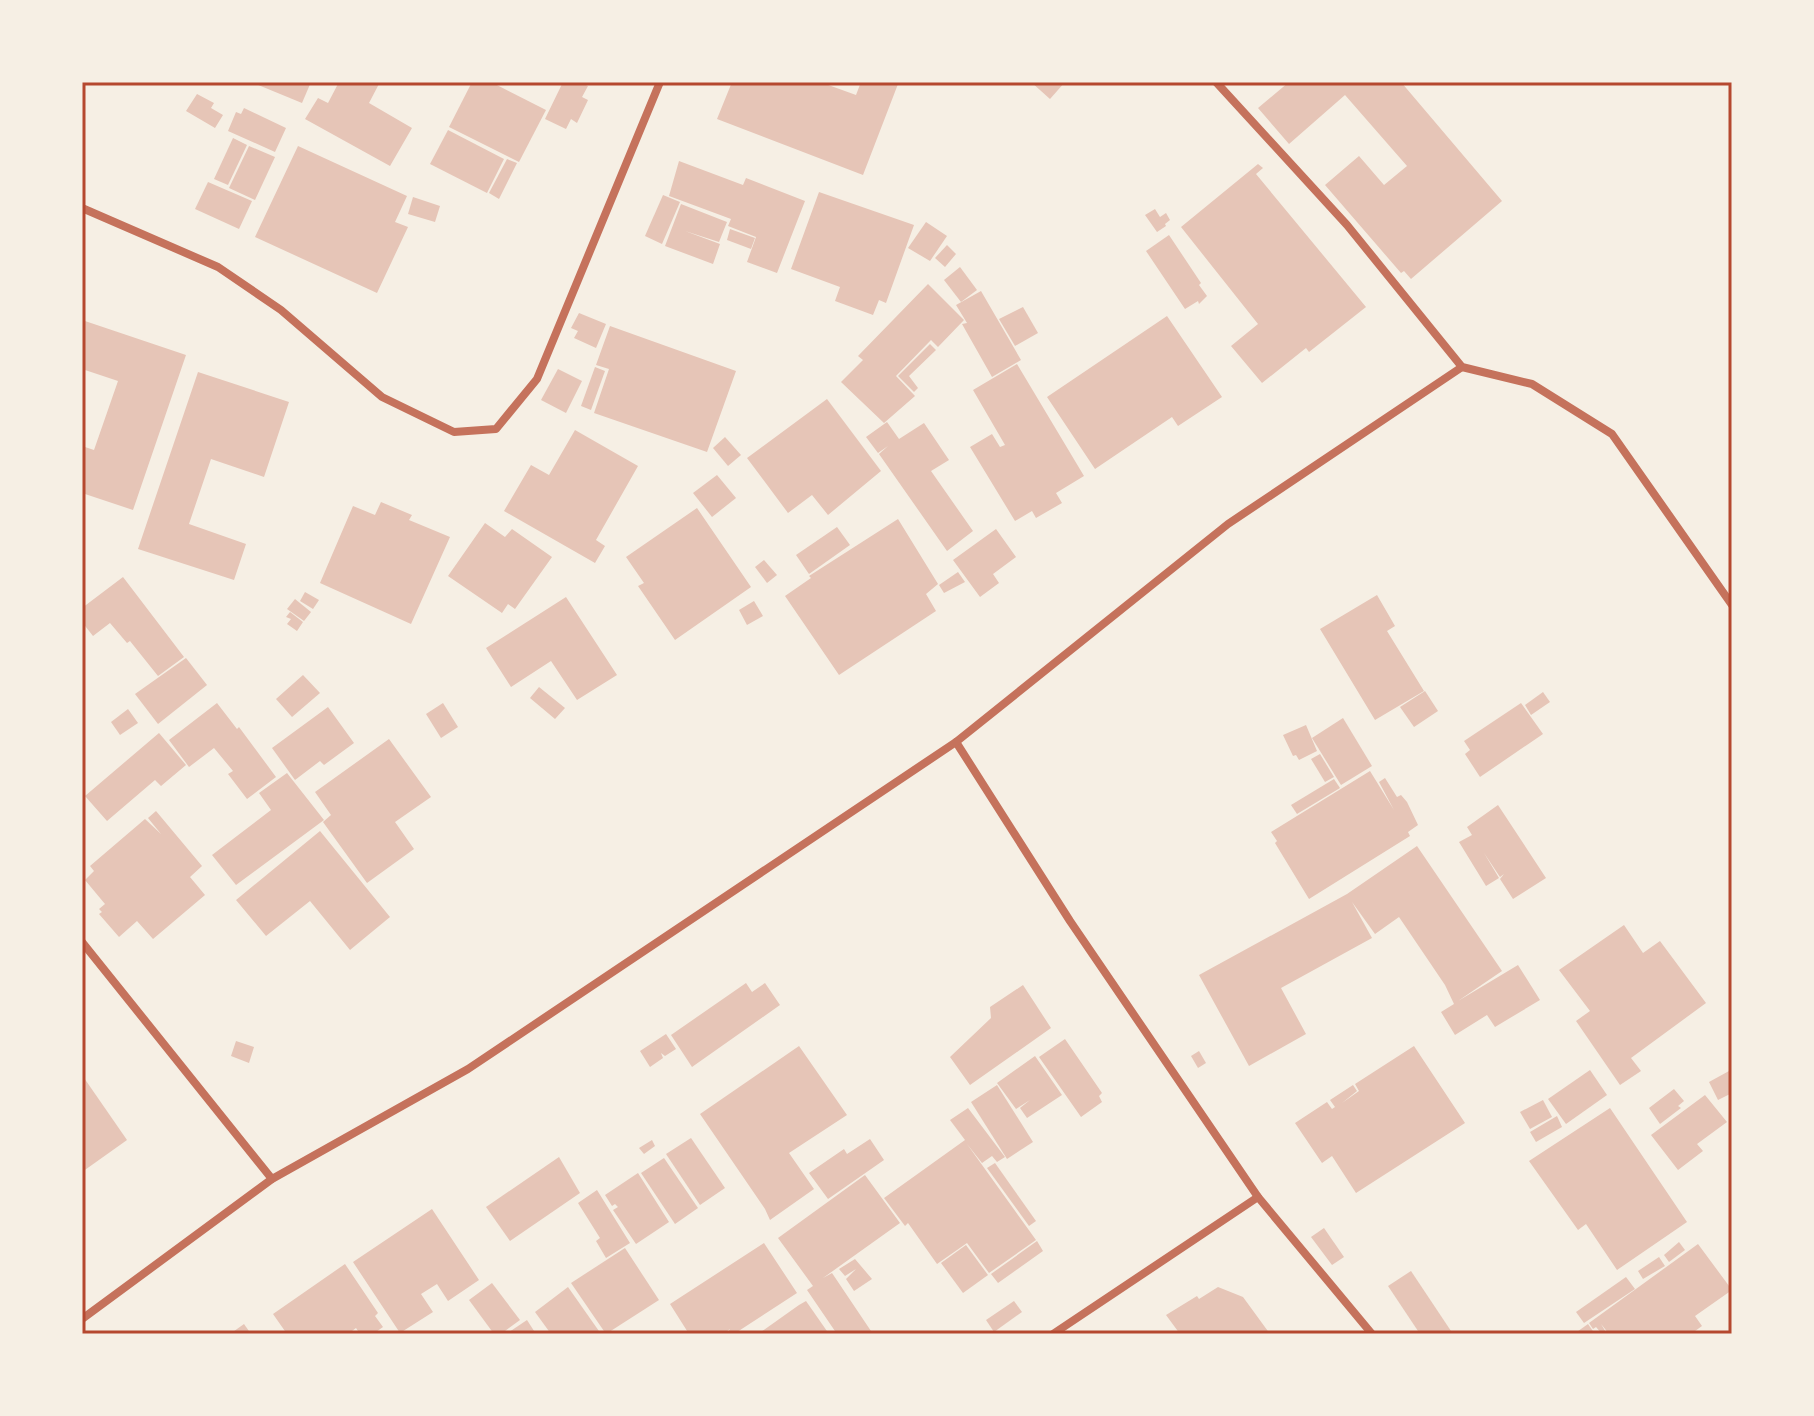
<svg xmlns="http://www.w3.org/2000/svg" width="1814" height="1416" font-family="Cabin,sans-serif">
<rect width="100%" height="100%" fill="#f6efe4"/>
<g fill="#e6c5b7">
<polygon points="251,82 311,82 302,103"/>
<polygon points="339,82 380,82 369,103 412,128 390,166 305,119 318,98 328,103"/>
<polygon points="472,82 491,82 546,110 519,162 449,127"/>
<polygon points="563,82 580,82 588,86 582,97 588,100 577,123 571,119 566,129 545,119"/>
<polygon points="732,82 820,82 856,95 861,82 898,84 863,175 717,119"/>
<polygon points="1031,82 1065,82 1050,99"/>
<polygon points="1289,82 1401,82 1502,201 1411,279 1404,271 1401,273 1325,185 1359,156 1384,185 1407,166 1345,95 1289,144 1258,108"/>
<polygon points="197,94 214,103 211,108 223,115 215,128 186,111"/>
<polygon points="244,108 286,128 275,152 228,131 236,112 241,114"/>
<polygon points="448,130 504,159 487,193 430,164"/>
<polygon points="233,138 247,145 228,185 214,179"/>
<polygon points="249,146 275,157 255,200 229,188"/>
<polygon points="298,146 407,196 395,222 408,227 377,293 255,237"/>
<polygon points="507,159 517,163 499,199 489,193"/>
<polygon points="679,161 743,185 746,178 805,201 777,273 747,262 756,237 728,226 731,219 669,196"/>
<polygon points="1258,164 1263,168 1256,174 1366,307 1309,352 1306,348 1262,383 1231,346 1258,324 1181,227"/>
<polygon points="208,182 252,201 239,229 195,209"/>
<polygon points="819,192 914,225 886,303 879,300 873,315 835,301 840,287 791,269"/>
<polygon points="663,195 680,202 662,244 645,236"/>
<polygon points="413,197 440,206 435,222 408,214"/>
<polygon points="681,204 727,222 719,242 685,231 720,244 713,264 665,246"/>
<polygon points="1155,209 1160,217 1166,213 1170,220 1165,224 1166,226 1157,232 1145,215"/>
<polygon points="926,222 947,236 930,261 908,248"/>
<polygon points="730,229 755,238 751,249 727,240"/>
<polygon points="1169,235 1201,283 1199,285 1207,296 1199,304 1198,301 1185,309 1146,251"/>
<polygon points="947,245 956,254 945,267 935,258"/>
<polygon points="960,267 977,290 961,302 944,280"/>
<polygon points="928,284 964,320 938,347 931,340 896,376 915,396 884,423 841,382 863,360 858,356"/>
<polygon points="981,291 1021,360 992,377 962,324 967,323 956,305"/>
<polygon points="1023,307 1038,333 1015,346 999,319"/>
<polygon points="579,313 606,324 596,348 574,338 578,331 571,328"/>
<polygon points="1167,316 1222,397 1178,426 1172,417 1095,469 1047,397"/>
<polygon points="82,320 186,355 133,510 82,493 82,446 94,450 118,381 82,369"/>
<polygon points="610,326 736,371 707,452 594,413 609,369 596,365"/>
<polygon points="930,344 936,350 909,376 918,388 914,392 898,376"/>
<polygon points="1017,364 1084,476 1056,493 1062,503 1036,518 1032,511 1015,521 970,447 992,434 1000,447 1005,445 973,390"/>
<polygon points="595,367 605,371 591,410 581,406"/>
<polygon points="558,369 582,381 566,413 541,400"/>
<polygon points="198,372 289,402 264,477 211,459 189,524 246,544 234,580 138,549"/>
<polygon points="827,399 881,471 828,515 812,495 788,513 747,458"/>
<polygon points="887,422 899,439 924,423 949,460 931,471 973,531 947,551 879,454 888,446 878,453 866,437"/>
<polygon points="575,430 638,466 596,540 605,546 595,563 504,511 531,465 549,475"/>
<polygon points="725,437 741,455 728,466 713,448"/>
<polygon points="717,475 736,498 712,517 693,493"/>
<polygon points="381,502 412,515 409,520 450,537 411,624 320,583 353,506 375,515"/>
<polygon points="697,508 751,587 675,640 638,586 644,583 626,557"/>
<polygon points="898,519 938,584 926,594 936,611 839,675 785,596 811,578 809,576"/>
<polygon points="485,523 505,537 512,529 552,557 515,609 508,604 502,613 448,576"/>
<polygon points="837,527 850,545 809,574 796,555"/>
<polygon points="996,529 1016,557 993,574 999,583 980,597 953,560"/>
<polygon points="764,560 777,575 767,583 755,567"/>
<polygon points="958,572 965,582 944,593 939,585"/>
<polygon points="123,577 184,657 158,676 130,641 127,643 110,623 93,636 82,622 82,608"/>
<polygon points="305,592 319,600 313,609 300,601"/>
<polygon points="1377,595 1395,626 1387,631 1424,691 1375,720 1320,629"/>
<polygon points="566,597 617,675 577,700 551,661 511,687 486,648"/>
<polygon points="295,599 311,612 304,621 287,609"/>
<polygon points="754,601 763,616 747,625 739,610"/>
<polygon points="290,612 303,622 297,631 287,624 291,619 286,617"/>
<polygon points="186,658 207,685 158,724 135,694"/>
<polygon points="303,675 320,693 292,717 276,699"/>
<polygon points="539,687 565,708 555,719 530,698"/>
<polygon points="1425,691 1438,711 1414,727 1400,707"/>
<polygon points="1543,692 1550,702 1531,715 1525,705"/>
<polygon points="217,703 237,729 239,727 276,777 247,799 228,774 233,771 214,748 189,767 169,740"/>
<polygon points="443,703 458,727 441,738 426,714"/>
<polygon points="1521,703 1543,734 1480,777 1465,754 1470,750 1464,741"/>
<polygon points="328,707 354,743 324,765 320,761 295,780 272,748"/>
<polygon points="128,709 138,723 120,735 111,722"/>
<polygon points="1343,718 1372,766 1341,785 1312,738"/>
<polygon points="1306,725 1317,751 1299,760 1296,755 1293,756 1283,735"/>
<polygon points="159,733 186,765 161,786 155,780 107,821 85,796"/>
<polygon points="389,739 431,797 395,822 414,849 367,883 323,822 331,815 315,792"/>
<polygon points="1320,754 1334,777 1325,782 1311,759"/>
<polygon points="1370,771 1394,810 1379,782 1385,778 1397,797 1401,795 1407,802 1418,825 1408,832 1410,836 1309,899 1275,843 1277,841 1271,832"/>
<polygon points="287,773 324,820 236,885 212,855 271,810 259,793"/>
<polygon points="1334,779 1340,788 1297,814 1291,805"/>
<polygon points="1498,805 1546,878 1513,899 1500,879 1504,874 1500,877 1484,853 1499,878 1486,886 1459,842 1472,835 1467,827"/>
<polygon points="156,811 202,866 190,877 205,895 153,939 137,921 119,937 99,914 102,912 99,909 105,904 85,880 94,871 90,866 145,819 161,834 148,818"/>
<polygon points="320,831 390,917 350,950 310,901 266,936 236,900"/>
<polygon points="1417,846 1502,971 1458,1001 1518,965 1540,1000 1495,1027 1487,1015 1455,1035 1441,1012 1454,1004 1445,985 1399,917 1375,934 1352,902 1372,938 1281,988 1306,1034 1249,1066 1199,975 1347,894"/>
<polygon points="1624,925 1643,953 1660,941 1706,1003 1631,1058 1641,1071 1620,1085 1576,1021 1590,1011 1559,970"/>
<polygon points="746,983 752,992 765,983 780,1005 692,1067 671,1035"/>
<polygon points="1023,985 1051,1028 970,1085 950,1057 991,1018 990,1007"/>
<polygon points="666,1034 676,1049 665,1056 661,1053 663,1058 650,1067 640,1051"/>
<polygon points="1065,1039 1102,1093 1099,1096 1102,1102 1081,1117 1039,1057"/>
<polygon points="236,1041 254,1047 249,1063 231,1056"/>
<polygon points="799,1046 847,1115 789,1153 814,1189 770,1220 765,1209 700,1114"/>
<polygon points="1414,1046 1465,1123 1356,1193 1332,1156 1322,1163 1295,1123 1327,1102 1332,1109 1335,1107 1330,1100 1353,1085 1357,1091 1342,1103 1359,1091 1355,1084"/>
<polygon points="1199,1051 1206,1063 1198,1068 1191,1056"/>
<polygon points="1035,1056 1062,1095 1027,1118 1020,1108 1030,1100 1016,1109 997,1083"/>
<polygon points="1590,1070 1607,1095 1566,1124 1548,1099"/>
<polygon points="1729,1071 1732,1076 1732,1093 1718,1100 1709,1082"/>
<polygon points="82,1075 127,1140 82,1172"/>
<polygon points="997,1085 1033,1142 1007,1159 971,1102"/>
<polygon points="1674,1089 1684,1101 1678,1106 1681,1108 1660,1124 1649,1108"/>
<polygon points="1705,1095 1727,1122 1697,1144 1703,1151 1678,1170 1651,1135"/>
<polygon points="1543,1100 1552,1117 1530,1129 1520,1112"/>
<polygon points="968,1108 1005,1157 997,1162 992,1156 982,1163 967,1144 1036,1240 989,1273 967,1243 937,1264 908,1223 905,1226 884,1198 965,1140 950,1120"/>
<polygon points="1610,1108 1687,1222 1617,1270 1586,1224 1578,1230 1529,1161"/>
<polygon points="1557,1116 1562,1127 1536,1142 1530,1132"/>
<polygon points="691,1138 725,1188 700,1205 666,1154"/>
<polygon points="870,1139 884,1160 828,1199 809,1173 844,1149 847,1154"/>
<polygon points="652,1140 655,1146 644,1154 639,1148"/>
<polygon points="559,1157 580,1193 510,1241 486,1207"/>
<polygon points="664,1158 698,1208 675,1224 641,1173"/>
<polygon points="995,1163 1036,1221 1029,1226 987,1168"/>
<polygon points="638,1173 669,1222 636,1244 613,1210 618,1207 615,1204 612,1206 605,1195"/>
<polygon points="865,1175 900,1223 823,1278 832,1273 873,1334 837,1334 807,1290 813,1286 778,1238"/>
<polygon points="597,1190 630,1243 606,1258 596,1241 600,1238 578,1203"/>
<polygon points="432,1209 479,1280 448,1301 437,1284 421,1294 433,1312 400,1333 353,1262"/>
<polygon points="1324,1228 1344,1257 1332,1265 1311,1237"/>
<polygon points="1037,1241 1043,1251 998,1283 991,1274"/>
<polygon points="1679,1242 1685,1250 1669,1262 1664,1255"/>
<polygon points="764,1243 797,1293 734,1334 727,1334 730,1329 723,1334 689,1334 670,1304"/>
<polygon points="1698,1244 1732,1290 1695,1316 1702,1326 1691,1334 1609,1334 1601,1324 1607,1334 1602,1334 1596,1327 1593,1329 1589,1323"/>
<polygon points="966,1245 988,1275 963,1293 941,1263"/>
<polygon points="625,1248 659,1300 606,1334 571,1283"/>
<polygon points="1659,1257 1665,1266 1643,1279 1638,1271"/>
<polygon points="855,1259 872,1279 854,1291 846,1279 856,1269 845,1276 839,1269"/>
<polygon points="345,1264 378,1313 375,1316 383,1327 373,1334 360,1334 356,1328 348,1334 287,1334 273,1314"/>
<polygon points="1411,1271 1453,1334 1420,1334 1388,1286"/>
<polygon points="1626,1277 1635,1289 1584,1323 1576,1312"/>
<polygon points="492,1283 520,1320 501,1334 494,1334 469,1300"/>
<polygon points="568,1287 601,1334 551,1334 535,1312"/>
<polygon points="1218,1287 1243,1297 1270,1334 1180,1334 1166,1315 1197,1296 1199,1299"/>
<polygon points="806,1301 829,1334 758,1334 799,1305"/>
<polygon points="1014,1301 1022,1312 994,1332 986,1320"/>
<polygon points="527,1320 536,1334 506,1334"/>
<polygon points="244,1324 251,1334 230,1334"/>
<polygon points="1588,1324 1595,1334 1574,1334"/>
</g>
<g fill="none" stroke-linecap="round" stroke-linejoin="round">
<g stroke="#c5725c" stroke-width="8">
<polyline points="1216,82 1347,225 1462,367 1532,384 1612,434 1732,605"/>
<polyline points="82,208 218,267 281,310 382,397 454,432 496,429 537,379 660,82"/>
<polyline points="956,742 1070,921 1258,1197 1372,1334"/>
<polyline points="82,942 272,1179"/>
<polyline points="82,1319 272,1179 468,1069 956,742 1228,524 1462,367"/>
<polyline points="1053,1334 1258,1197"/>
</g>
</g>
<rect width="1814" height="1416" fill="none" stroke="#f6efe4" stroke-width="168"/>
<rect x="84" y="84" width="1646" height="1248" fill="none" stroke="#b5482f" stroke-width="3"/>
</svg>
